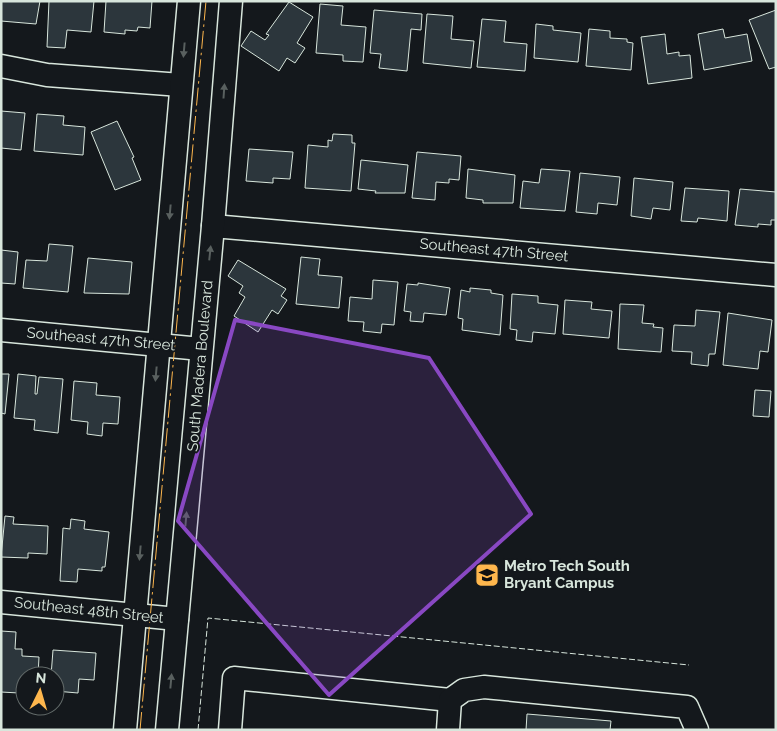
<svg xmlns="http://www.w3.org/2000/svg" width="777" height="731" font-family="Raleway,sans-serif">
<rect width="100%" height="100%" fill="#14181c"/>
<g fill="#2c363c" stroke="#d8e6dc">
<polygon points="1,1 40,1 36,24 1,21"/>
<polygon points="49,1 94,1 91,32 67,30 65,48 47,47"/>
<polygon points="106,1 152,1 150,28 138,27 137,31 125,30 125,34 104,32"/>
<polygon points="289,2 313,17 297,43 305,48 295,63 287,58 279,71 241,46 251,31 265,40 269,35 266,34"/>
<polygon points="320,4 343,6 341,25 366,27 363,62 343,61 343,55 316,53"/>
<polygon points="374,10 422,14 421,30 411,29 407,71 379,68 381,54 370,53"/>
<polygon points="776,10 776,67 769,69 749,20"/>
<polygon points="427,14 453,16 451,39 474,41 471,68 423,63"/>
<polygon points="482,19 506,21 504,42 527,44 525,71 477,67"/>
<polygon points="536,24 553,26 553,30 581,33 578,62 534,58"/>
<polygon points="589,29 610,31 610,38 627,39 627,42 633,43 631,70 586,66"/>
<polygon points="723,29 725,38 747,34 752,61 704,70 698,34"/>
<polygon points="665,34 667,54 679,52 679,56 690,55 692,78 648,84 641,37"/>
<polygon points="1,111 25,113 21,150 1,148"/>
<polygon points="37,114 64,116 63,125 85,127 83,155 34,151"/>
<polygon points="117,121 134,157 132,158 141,180 115,190 91,132"/>
<polygon points="333,134 352,135 352,143 355,143 351,191 305,188 308,145 328,147 328,140 332,141"/>
<polygon points="249,149 293,152 290,179 273,178 273,183 246,181"/>
<polygon points="417,152 461,156 459,180 449,179 449,183 436,182 435,200 412,198"/>
<polygon points="361,160 408,165 405,193 375,193 376,191 358,189"/>
<polygon points="468,169 515,175 513,203 483,203 483,200 466,198"/>
<polygon points="541,169 570,171 565,211 520,208 523,181 539,183"/>
<polygon points="580,173 620,177 617,205 598,203 597,214 576,212"/>
<polygon points="634,178 673,182 670,210 653,208 651,219 631,216"/>
<polygon points="685,188 729,191 727,221 698,218 697,222 681,221"/>
<polygon points="740,189 776,192 776,220 771,220 771,225 758,224 758,227 735,225"/>
<polygon points="49,244 73,246 68,292 23,288 26,260 47,261"/>
<polygon points="1,250 18,252 15,284 1,283"/>
<polygon points="301,257 320,259 318,275 342,277 339,308 296,304"/>
<polygon points="88,258 132,262 129,294 84,293"/>
<polygon points="238,260 286,289 281,296 287,300 278,314 272,310 258,332 234,316 245,297 239,293 243,286 228,276"/>
<polygon points="373,280 398,282 394,325 382,324 381,333 363,331 364,322 348,321 350,297 372,299"/>
<polygon points="418,283 450,288 446,315 424,313 423,322 410,321 411,312 404,311 407,284 418,285"/>
<polygon points="470,288 491,290 491,293 503,295 500,335 462,330 463,319 458,318 461,290 470,292"/>
<polygon points="512,294 538,296 538,303 558,305 555,334 533,332 532,342 516,340 517,330 510,329"/>
<polygon points="565,300 592,302 591,309 612,311 609,338 563,334"/>
<polygon points="620,304 644,305 642,323 654,324 653,327 663,328 661,352 618,349"/>
<polygon points="696,310 720,312 715,354 709,354 708,366 691,364 692,352 672,351 674,325 695,326"/>
<polygon points="728,313 772,320 768,352 760,351 758,369 723,365"/>
<polygon points="1,374 9,374 5,414 1,413"/>
<polygon points="18,374 36,376 35,394 37,394 39,377 63,379 58,433 34,430 35,420 14,418"/>
<polygon points="74,381 97,383 96,395 120,397 118,424 103,423 102,436 87,434 88,422 71,420"/>
<polygon points="755,390 771,391 769,417 753,416"/>
<polygon points="5,516 14,517 13,524 48,526 47,554 28,553 28,558 1,557"/>
<polygon points="71,519 85,521 84,529 109,532 105,567 102,567 102,571 78,569 77,582 60,581 63,528 70,529"/>
<polygon points="1,631 16,632 15,649 22,649 22,656 39,657 38,676 25,676 25,684 20,684 19,693 1,692"/>
<polygon points="53,650 96,653 94,680 79,679 78,693 55,691 55,677 51,676"/>
<polygon points="527,714 611,721 610,730 526,730"/>
</g>
<g fill="none" stroke-linecap="round" stroke-linejoin="round">
<g stroke="#d8e6dc" stroke-width="25">
<g id="minor">
<polyline points="1,66 47,75 181,85"/>
<polyline points="213,226 776,275"/>
<polyline points="1,330 201,349"/>
<polyline points="1,602 177,619"/>
<polyline points="125,730 189,1"/>
<polyline points="167,730 213,226 231,1"/>
<polyline points="230,730 234,678 450,700"/>
<polyline points="448,730 450,700 464,690 484,687 687,707 697,730"/>
</g>
</g>
<use href="#minor" stroke="#14181c" stroke-width="22"/>
<polyline stroke="#d8e6dc" stroke-width="1" stroke-dasharray="6 2.5" stroke-linecap="butt" points="198,730 208,618 689,665"/>
<polyline stroke="#ffb74d" stroke-width="1" stroke-dasharray="18 4 2.5 4" stroke-linecap="butt" points="140,730 206,1"/>
</g>
<defs><path id="oneway-solid" d="M-6-.8H1V-3.2L6.5 0L1 3.2V.8H-6Z" transform="scale(1.25)"/></defs>
<g fill="#59605f">
<use href="#oneway-solid" transform="translate(184 50) rotate(95)"/>
<use href="#oneway-solid" transform="translate(224 91) rotate(-86)"/>
<use href="#oneway-solid" transform="translate(170 212) rotate(95)"/>
<use href="#oneway-solid" transform="translate(210 253) rotate(-84)"/>
<use href="#oneway-solid" transform="translate(156 374) rotate(95)"/>
<use href="#oneway-solid" transform="translate(186 519) rotate(-85)"/>
<use href="#oneway-solid" transform="translate(140 553) rotate(95)"/>
<use href="#oneway-solid" transform="translate(171 681) rotate(-85)"/>
</g>
<path fill="#8948c3" fill-opacity="0.2" stroke="#8948c3" stroke-width="4" stroke-linejoin="round" d="M235,320L429,358L531,514L329,695L178,521Z"/>
<defs>
<g id="school-square" transform="scale(1.25)"><rect x="-9" y="-9" width="18" height="18" rx="4" fill="#ffb74d" stroke="#14181c"/><path d="M0-5L7-2L0 1L-7-2ZM-4 1L0 2.5L4 1V4Q0 6-4 4Z" fill="#111"/></g>
</defs>
<g fill-rule="evenodd">
<use href="#school-square" x="487" y="575"/>
</g>
<g text-anchor="middle" dominant-baseline="central" stroke-width="4" stroke-linejoin="round" paint-order="stroke">
<g font-size="15" fill="#d8e6dc" stroke="#14181c">
<text transform="translate(494 250) rotate(5)">Southeast 47th Street</text>
<text transform="translate(101 339) rotate(5)">Southeast 47th Street</text>
<text transform="translate(200 366) rotate(-85)">South Madera Boulevard</text>
<text transform="translate(89 610) rotate(6)">Southeast 48th Street</text>
</g>
<g font-size="15" font-weight="bold" fill="#d8e6dc" stroke="#14181c" text-anchor="start">
<text x="504" y="566">Metro Tech South<tspan x="504" dy="17">Bryant Campus</tspan></text>
</g>
</g>
<rect width="777" height="731" fill="none" stroke="#d8e6dc" stroke-width="5"/>
<g transform="translate(40 691) rotate(5)"><circle r="24" fill="#14181c" stroke="#626a69"/>
<path d="M0-4L9 19L0 12L-9 19Z" fill="#ffb74d"/>
<text y="-8" font-size="14" font-weight="bold" text-anchor="middle" fill="#d8e6dc">N</text>
</g>
</svg>
